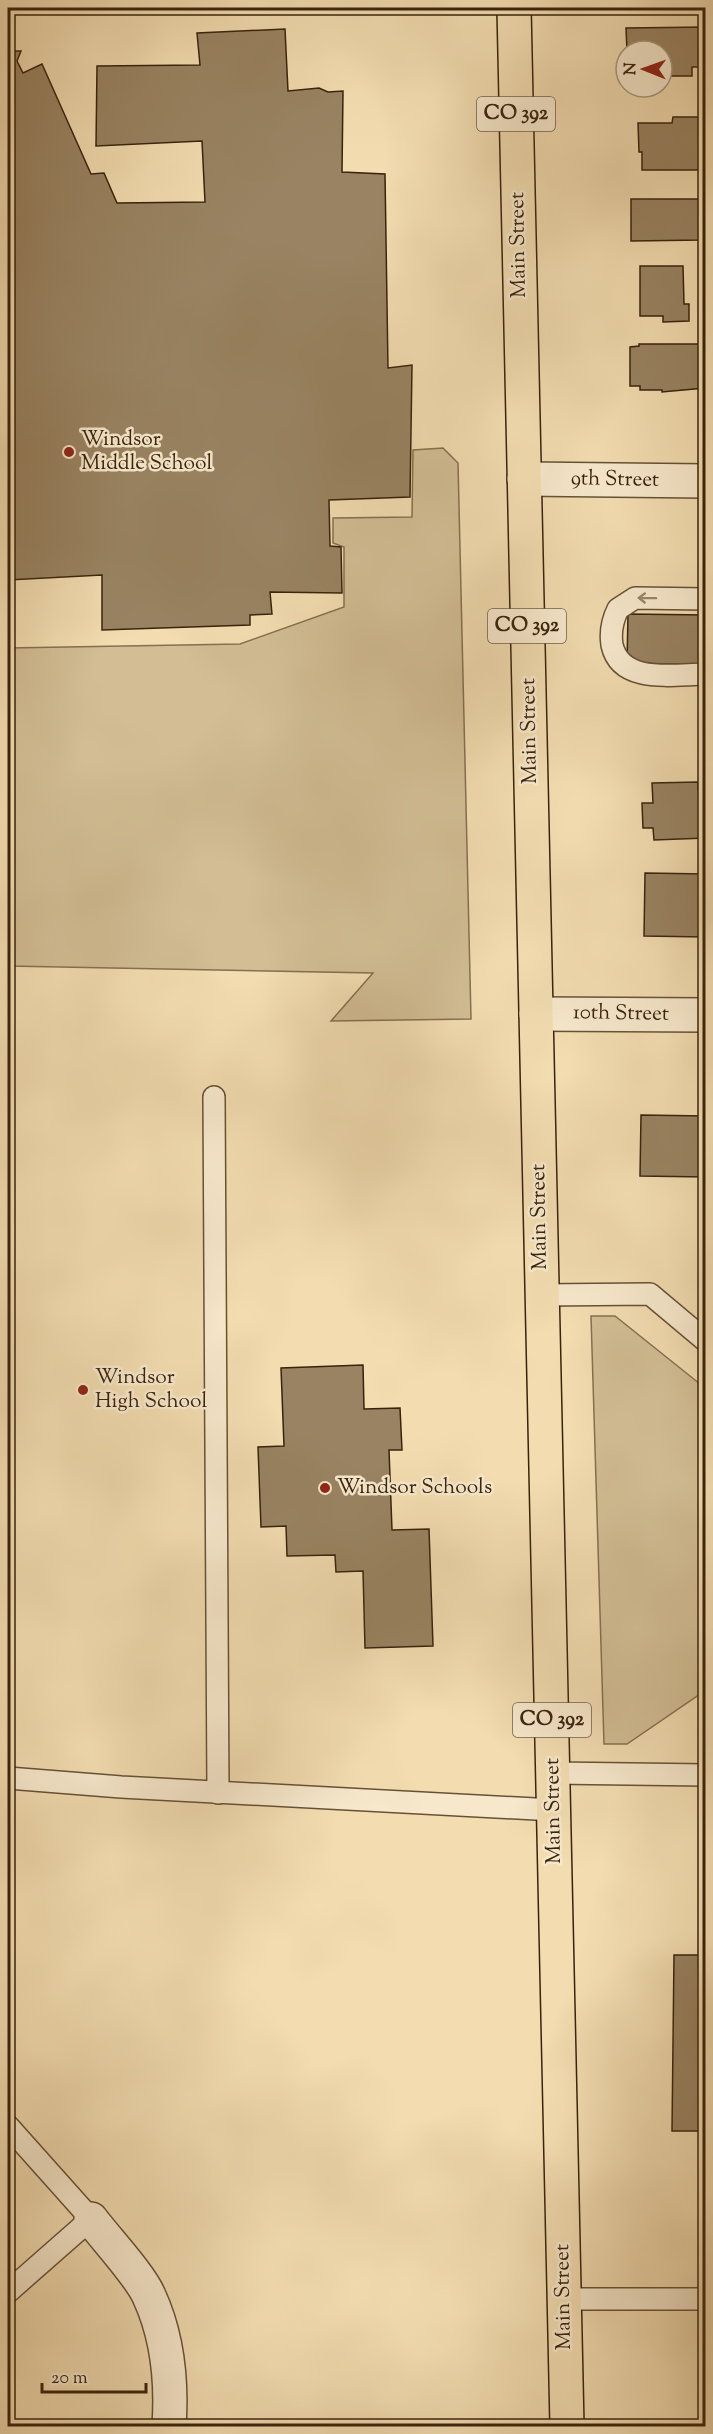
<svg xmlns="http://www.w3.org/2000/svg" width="713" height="2434" font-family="'Sorts Mill Goudy',serif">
<rect width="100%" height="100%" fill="#f2dcb0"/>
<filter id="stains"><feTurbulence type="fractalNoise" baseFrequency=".00333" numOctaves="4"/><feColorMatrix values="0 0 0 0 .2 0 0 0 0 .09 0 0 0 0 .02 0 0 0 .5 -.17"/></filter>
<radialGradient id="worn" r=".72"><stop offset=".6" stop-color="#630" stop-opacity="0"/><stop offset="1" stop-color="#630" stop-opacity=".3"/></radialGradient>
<g fill="#d2bd94" stroke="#857050" stroke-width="1.5">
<polygon points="443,448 458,463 471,1019 331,1021 373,973 8,966 8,648 240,644 344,607 344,547 333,543 333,518 412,517 413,450"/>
<polygon points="591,1316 615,1316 700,1384 701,1419 705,1420 706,1653 701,1653 700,1694 627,1744 604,1744"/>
</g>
<g fill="#998362" stroke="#38230d" stroke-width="1.5">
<polygon points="635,8 698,8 698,9 635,10"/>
<polygon points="706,27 706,67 692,67 692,76 662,76 662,51 627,51 626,28"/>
<polygon points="285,29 288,91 319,88 328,92 343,91 342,172 385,174 388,368 412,365 410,497 329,500 330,546 341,547 342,593 270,592 272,614 250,615 250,625 102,630 102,575 8,580 8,51 21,51 17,61 23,73 42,64 91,174 104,173 117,203 205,202 202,141 96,146 97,66 200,65 197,33"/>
<polygon points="673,117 703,117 706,122 706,170 642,170 642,152 639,152 638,123 672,123"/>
<polygon points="631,199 703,199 703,240 631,241"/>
<polygon points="640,266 683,266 684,304 689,304 689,321 663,322 663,316 640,316"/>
<polygon points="639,344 705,344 705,388 662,392 662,390 640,390 640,386 630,386 630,347 639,346"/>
<polygon points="628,614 706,615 706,665 627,663"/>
<polygon points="698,782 698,790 706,790 706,838 654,840 653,828 643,828 642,803 653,803 652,783"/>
<polygon points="645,873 706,874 706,937 644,936"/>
<polygon points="641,1115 706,1116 706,1177 640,1176"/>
<polygon points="363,1365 364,1409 400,1408 402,1450 389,1450 392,1530 429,1529 433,1646 365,1648 363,1571 336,1572 335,1555 287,1556 286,1526 261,1527 258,1447 284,1446 281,1368"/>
<polygon points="674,1955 706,1955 706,2131 672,2131"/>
</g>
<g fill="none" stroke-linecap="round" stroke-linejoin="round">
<g stroke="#665136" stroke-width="24">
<g id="service">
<path d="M706,599L635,598L618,609C612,621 610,632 612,645C621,685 674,674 706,674"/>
<polyline points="214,1097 218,1793"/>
<polyline points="542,1295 650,1294 706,1341"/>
<polyline points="553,1773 706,1775"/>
<polyline points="8,1778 121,1787 554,1810"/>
<polyline points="8,2126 91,2219 8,2292"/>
<polyline points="564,2299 706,2299"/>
</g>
</g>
<g stroke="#665136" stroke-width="36">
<g id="minor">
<polyline points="524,479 706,481"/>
<polyline points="536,1014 706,1015"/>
<path d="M91,2219C106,2239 140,2275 149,2296C168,2337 172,2382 169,2426"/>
</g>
</g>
<g stroke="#38230d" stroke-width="36">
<polyline id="primary" points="514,8 567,2426"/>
</g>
<use href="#service" stroke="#f7e8cc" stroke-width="21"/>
<use href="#minor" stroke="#f7e8cc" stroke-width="33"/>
<use href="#primary" stroke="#f2dcb0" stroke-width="33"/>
</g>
<defs><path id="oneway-shaft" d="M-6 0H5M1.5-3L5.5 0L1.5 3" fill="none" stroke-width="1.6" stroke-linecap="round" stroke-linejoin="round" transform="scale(1.5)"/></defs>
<use stroke="#98866c" href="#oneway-shaft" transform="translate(647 598) rotate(-179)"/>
<g fill="#8f2418" stroke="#f7e8cc" stroke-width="2">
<circle cx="69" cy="452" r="6"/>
<circle cx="83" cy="1390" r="6"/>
<circle cx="325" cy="1488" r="6"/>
</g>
<g text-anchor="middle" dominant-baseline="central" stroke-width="5" stroke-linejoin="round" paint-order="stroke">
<g fill="#f7e8cc" stroke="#715e46" stroke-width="1.5">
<rect x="477" y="97" width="78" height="34" rx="4.5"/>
<rect x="488" y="609" width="78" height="34" rx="4.5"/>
<rect x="513" y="1703" width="78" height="34" rx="4.5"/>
</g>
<g font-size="20" font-weight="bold" fill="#38230d">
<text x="516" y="114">CO 392</text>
<text x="527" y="626">CO 392</text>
<text x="552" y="1720">CO 392</text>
</g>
<g font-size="21" fill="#38230d" stroke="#f7e8cc">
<text transform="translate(519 245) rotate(-91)">Main Street</text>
<text transform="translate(615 480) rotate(1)">9th Street</text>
<text transform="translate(530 731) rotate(-91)">Main Street</text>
<text transform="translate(621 1014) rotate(1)">10th Street</text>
<text transform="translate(540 1217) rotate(-91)">Main Street</text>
<text transform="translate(554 1811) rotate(-91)">Main Street</text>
<text transform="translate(564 2297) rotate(-91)">Main Street</text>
</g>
<g font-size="21" fill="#38230d" stroke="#f7e8cc" text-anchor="start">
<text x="81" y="440">Windsor<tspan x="81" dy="24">Middle School</tspan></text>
<text x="95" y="1378">Windsor<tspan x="95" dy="24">High School</tspan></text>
<text x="337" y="1488">Windsor Schools</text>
</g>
</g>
<rect width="713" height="2434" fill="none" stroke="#f2dcb0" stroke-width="30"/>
<rect x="9" y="9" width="695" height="2416" fill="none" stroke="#38230d" stroke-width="3"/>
<rect x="15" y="15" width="683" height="2404" fill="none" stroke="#38230d" stroke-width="1.5"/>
<g transform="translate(644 69) rotate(271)"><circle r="28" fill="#f7e8cc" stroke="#ab9980" stroke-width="1.5"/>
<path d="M0-4.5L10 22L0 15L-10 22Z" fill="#8f2418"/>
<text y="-9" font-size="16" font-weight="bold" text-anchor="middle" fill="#38230d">N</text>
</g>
<path d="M42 2383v9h104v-9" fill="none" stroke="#38230d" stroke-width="3"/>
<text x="51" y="2383" font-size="18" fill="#38230d" stroke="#f7e8cc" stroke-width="4.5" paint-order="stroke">20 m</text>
<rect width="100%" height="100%" filter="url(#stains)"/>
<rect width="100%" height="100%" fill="url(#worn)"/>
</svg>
